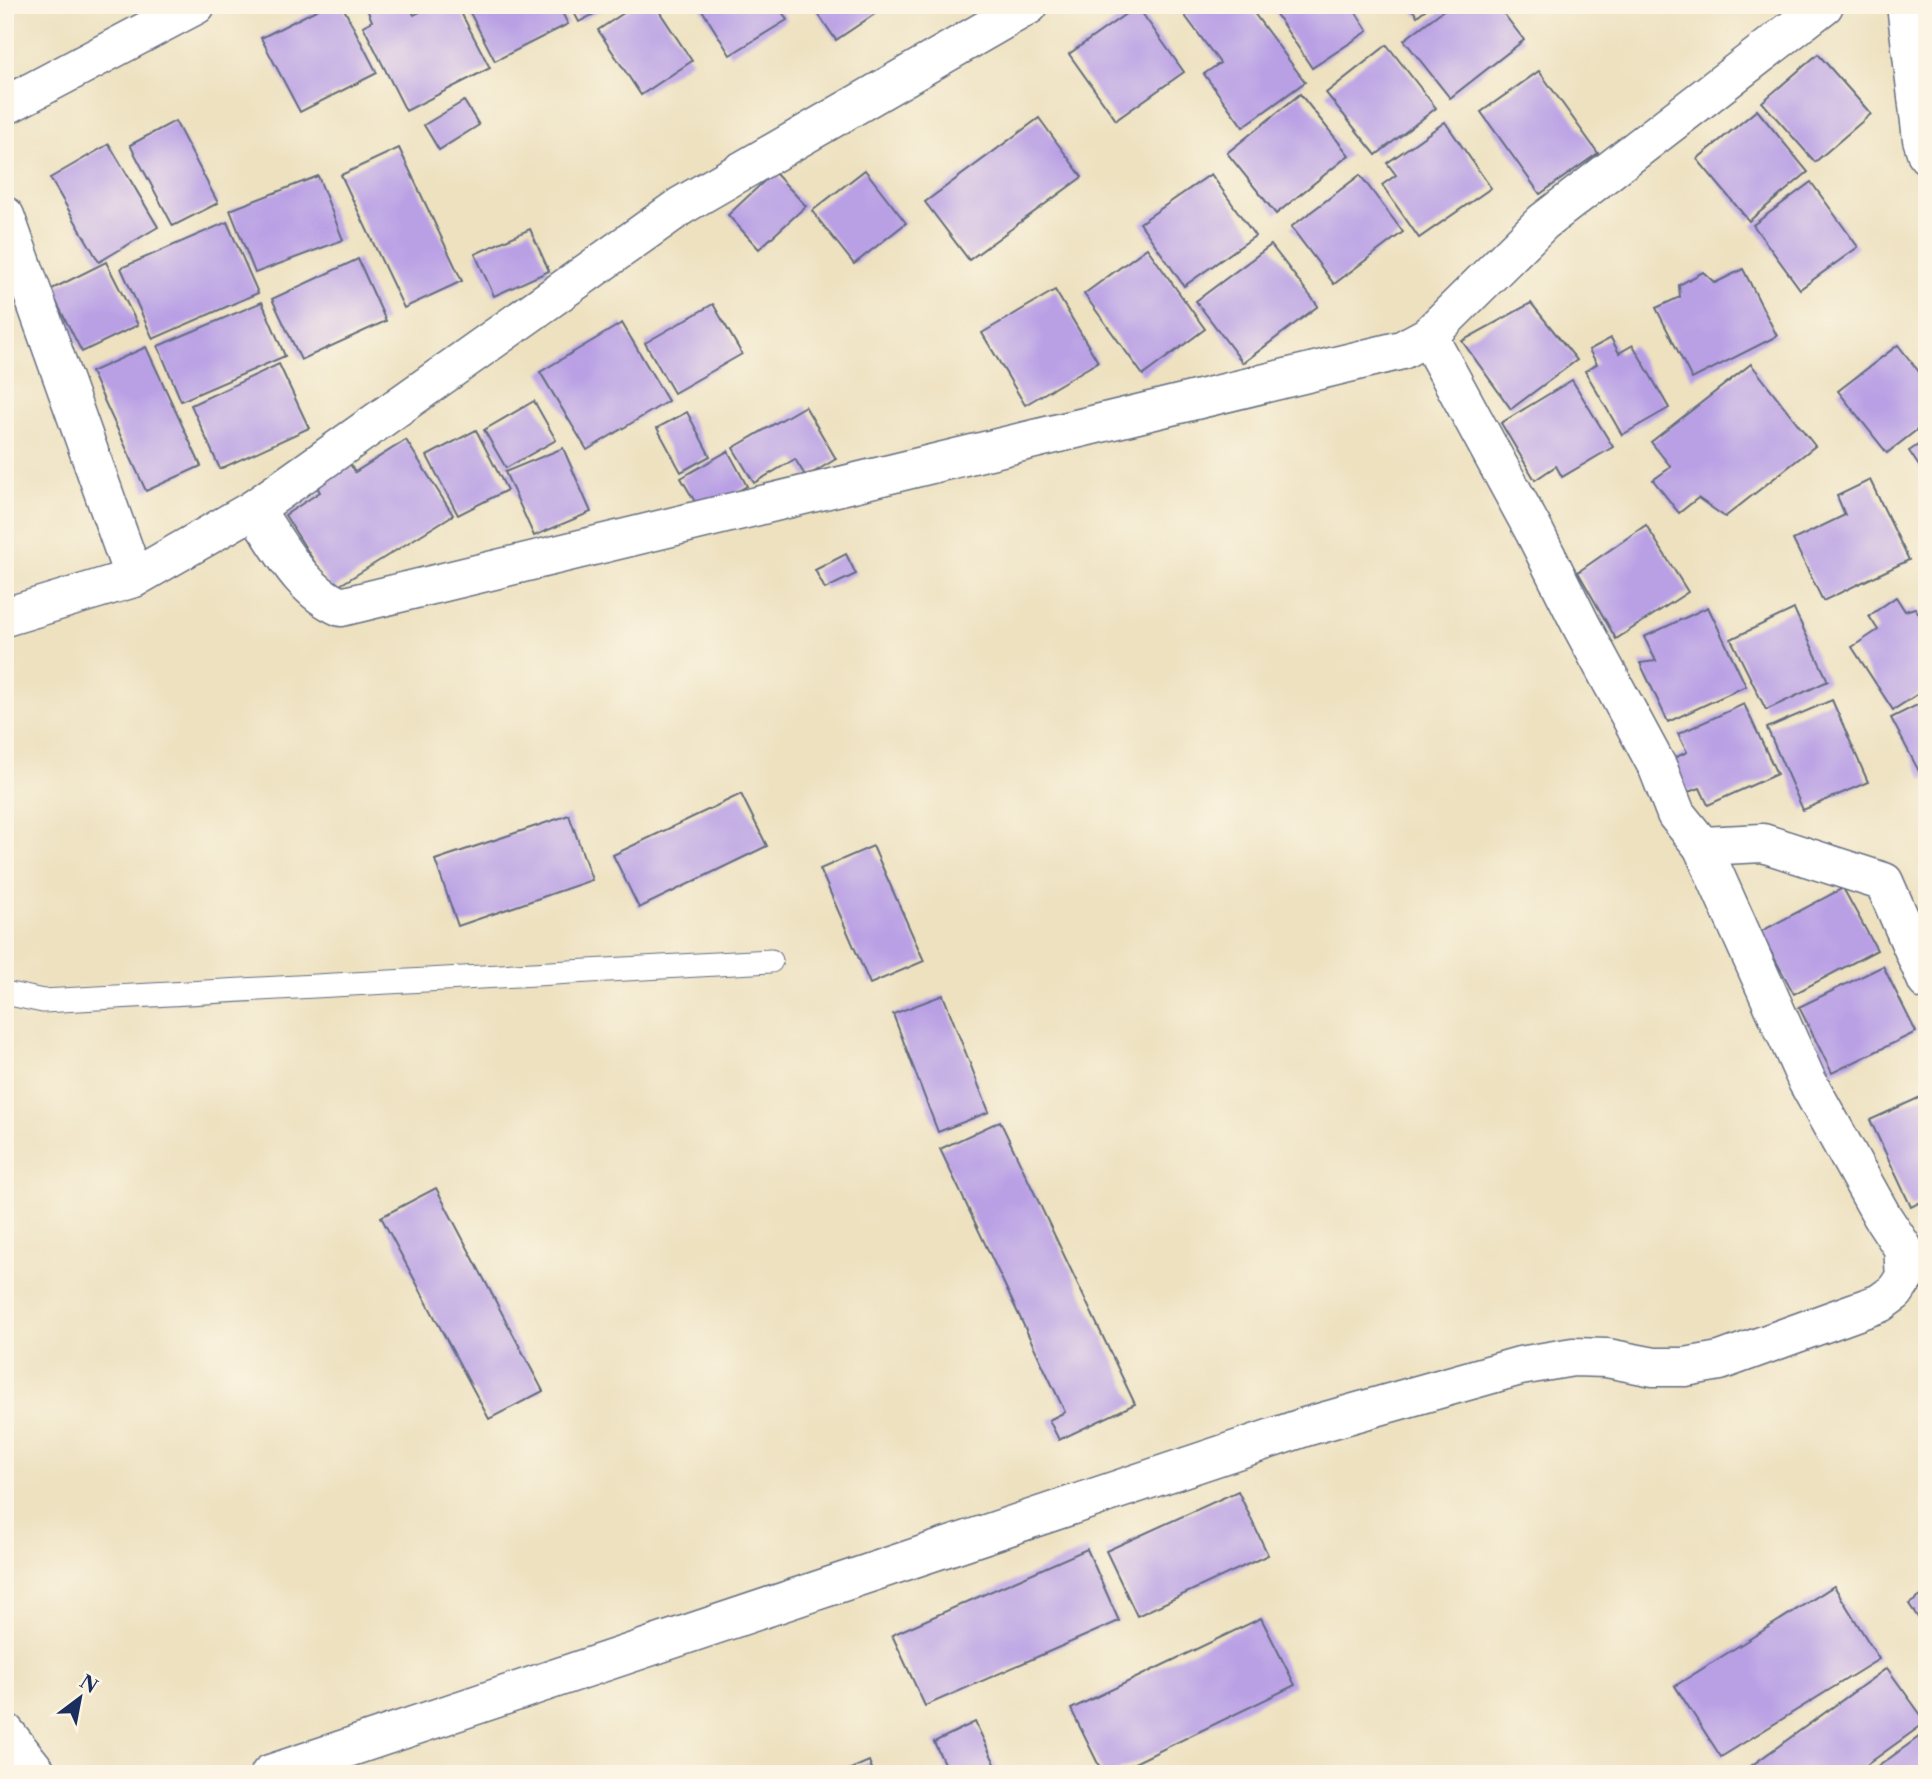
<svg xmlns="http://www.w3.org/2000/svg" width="1932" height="1779" font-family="'Libre Caslon Text',serif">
<rect width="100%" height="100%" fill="#fcf5e5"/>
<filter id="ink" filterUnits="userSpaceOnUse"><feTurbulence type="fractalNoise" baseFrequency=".0143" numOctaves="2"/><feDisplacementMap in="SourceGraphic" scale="14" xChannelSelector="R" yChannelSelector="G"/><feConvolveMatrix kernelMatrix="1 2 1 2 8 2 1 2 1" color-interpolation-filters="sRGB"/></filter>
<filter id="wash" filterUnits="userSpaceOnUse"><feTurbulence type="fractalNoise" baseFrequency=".00686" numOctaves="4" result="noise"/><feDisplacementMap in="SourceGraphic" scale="28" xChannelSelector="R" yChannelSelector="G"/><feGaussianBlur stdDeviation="1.57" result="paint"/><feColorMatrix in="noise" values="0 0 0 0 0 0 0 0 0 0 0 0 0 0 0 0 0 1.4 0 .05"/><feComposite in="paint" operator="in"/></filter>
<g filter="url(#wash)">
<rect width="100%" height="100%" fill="#ede1c0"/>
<g id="blocks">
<g fill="#b9a0e5">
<polygon points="326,5 342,5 377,73 300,112 261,38"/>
<polygon points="375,5 409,5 414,15 434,5 457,5 490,68 406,111 363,26 372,21 367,9"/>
<polygon points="466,5 558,5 568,24 495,61"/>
<polygon points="570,5 611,5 579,22"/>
<polygon points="636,5 655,5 692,61 641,95 598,30"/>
<polygon points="699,5 778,5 787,20 730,55"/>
<polygon points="812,5 888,5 836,40"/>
<polygon points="1177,5 1248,5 1305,82 1243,127 1204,74 1220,63"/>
<polygon points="1270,5 1351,5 1368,31 1312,68"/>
<polygon points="1409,5 1431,5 1417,16"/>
<polygon points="1450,5 1497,5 1524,40 1450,98 1404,40"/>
<polygon points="1137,6 1184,72 1116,120 1069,54"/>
<polygon points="1387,45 1436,108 1376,155 1326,93"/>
<polygon points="1818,54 1871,114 1815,162 1762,102"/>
<polygon points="1539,71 1598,153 1540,194 1481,112"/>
<polygon points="1300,94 1349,155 1276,214 1227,153"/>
<polygon points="464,101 479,125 439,150 424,125"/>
<polygon points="1757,110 1808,172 1749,221 1697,159"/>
<polygon points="1039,118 1082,177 969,260 925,202"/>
<polygon points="175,121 218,203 173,226 130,145"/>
<polygon points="1445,122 1491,188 1419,238 1382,185 1396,175 1387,163"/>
<polygon points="109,144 158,227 99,262 50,178"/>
<polygon points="399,148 462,281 404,308 341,175"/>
<polygon points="865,170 906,223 854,264 812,211"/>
<polygon points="774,172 806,206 759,249 728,215"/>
<polygon points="1211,174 1255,236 1184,286 1140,223"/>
<polygon points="1360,175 1403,232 1334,284 1291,227"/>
<polygon points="318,176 343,240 255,273 230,210"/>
<polygon points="1811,182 1858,247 1800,289 1753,225"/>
<polygon points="227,222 258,293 153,339 121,268"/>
<polygon points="530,229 549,271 494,296 475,254"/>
<polygon points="1271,245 1318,306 1243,363 1196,301"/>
<polygon points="1147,248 1205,329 1143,375 1084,294"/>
<polygon points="358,259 386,321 301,360 272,299"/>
<polygon points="106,262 138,325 82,352 50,290"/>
<polygon points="1743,269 1777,336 1692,379 1656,308 1680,297 1679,285 1703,272 1715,283"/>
<polygon points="1055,290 1098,362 1025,405 982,333"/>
<polygon points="262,302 285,356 181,401 158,346"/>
<polygon points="1531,303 1577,360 1511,409 1462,341"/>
<polygon points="713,304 742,354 674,393 645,343"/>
<polygon points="622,323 668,401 587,450 540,372"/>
<polygon points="1611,338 1619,353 1633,345 1669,408 1622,435 1585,371 1597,364 1589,350"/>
<polygon points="1898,345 1927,382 1927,422 1887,453 1838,391"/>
<polygon points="146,347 201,466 146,491 91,372"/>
<polygon points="279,364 309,428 220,469 191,405"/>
<polygon points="1751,364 1815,446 1725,517 1698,498 1679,513 1653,480 1671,467 1651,442"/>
<polygon points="1572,380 1613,447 1562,477 1556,466 1535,480 1501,423"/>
<polygon points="534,401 556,440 506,468 484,430"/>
<polygon points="805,406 836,459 806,477 795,459 754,483 733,448"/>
<polygon points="687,412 710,456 681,472 657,428"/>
<polygon points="476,430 507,490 458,515 427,456"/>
<polygon points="1927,439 1927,478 1909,451"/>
<polygon points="406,440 453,515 332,590 285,515 320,492 313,481 347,459 355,472"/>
<polygon points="563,448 591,512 534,536 505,472"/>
<polygon points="728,451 747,486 701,512 681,478"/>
<polygon points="1870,480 1909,560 1823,601 1793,540 1845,515 1837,496"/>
<polygon points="1646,525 1688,592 1616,639 1578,572"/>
<polygon points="846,554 856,574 825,589 815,570"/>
<polygon points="1896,597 1905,611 1915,608 1927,626 1927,688 1893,710 1852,647 1878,630 1869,616"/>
<polygon points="1708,607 1746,686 1668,722 1640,663 1656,661 1644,637"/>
<polygon points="1794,609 1828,681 1766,710 1731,639"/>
<polygon points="1832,700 1868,782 1803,810 1767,728"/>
<polygon points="1927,700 1927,777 1923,779 1891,718"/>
<polygon points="1744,704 1777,774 1708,805 1700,788 1688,792 1672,759 1687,752 1678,734"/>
<polygon points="741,794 767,846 639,908 613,855"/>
<polygon points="569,815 592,880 458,926 435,860"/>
<polygon points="873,846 924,961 870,984 820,869"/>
<polygon points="1843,888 1877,950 1794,994 1760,932"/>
<polygon points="1883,966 1916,1032 1832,1073 1799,1007"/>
<polygon points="943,995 989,1112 938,1132 893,1014"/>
<polygon points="1927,1094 1927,1199 1911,1207 1870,1120"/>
<polygon points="1000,1121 1135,1404 1059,1440 1049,1420 1065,1412 940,1149"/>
<polygon points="436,1188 543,1391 489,1419 381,1217"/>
<polygon points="1238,1491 1268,1555 1137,1616 1106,1551"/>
<polygon points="1087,1549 1119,1621 925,1706 892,1635"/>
<polygon points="1834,1586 1879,1659 1721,1757 1675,1686"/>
<polygon points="1927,1592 1927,1631 1909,1604"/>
<polygon points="1261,1618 1295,1685 1112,1774 1103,1774 1071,1709"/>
<polygon points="1887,1668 1926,1722 1854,1774 1746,1774 1744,1771"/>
<polygon points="975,1722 1000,1774 949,1774 934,1742"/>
<polygon points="1927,1731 1927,1774 1868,1774"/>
<polygon points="869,1761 874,1774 839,1774"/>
</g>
</g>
</g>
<g filter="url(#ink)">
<use href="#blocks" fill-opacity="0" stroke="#646d80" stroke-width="2"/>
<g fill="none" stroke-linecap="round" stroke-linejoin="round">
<g stroke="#646d80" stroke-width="25">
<polyline id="lane" points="5,993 43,1001 771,961"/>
</g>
<g stroke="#646d80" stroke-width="41">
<g id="street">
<polyline points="1906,5 1922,139 1927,155"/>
<polyline points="5,106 196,5"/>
<polyline points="5,216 134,578"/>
<polyline points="1428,336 1535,533 1581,625 1658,768 1676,814 1702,846 1763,843 1884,882 1927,981"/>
<path d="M254,509C279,544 300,590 341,607L1402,350L1428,336L1543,222L1824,5"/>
<polyline points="5,617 134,578 254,509 681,206 1029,5"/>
<polyline points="270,1774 1305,1427 1520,1366 1573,1357 1607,1358 1654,1367 1685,1367 1720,1361 1880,1303 1895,1292 1905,1277 1903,1248 1882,1216 1807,1081 1702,846"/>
</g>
</g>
<g stroke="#646d80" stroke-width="41">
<polyline id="secondary" points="5,1732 38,1774"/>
</g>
<use href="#lane" stroke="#fff" stroke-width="23"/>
<use href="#street" stroke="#fff" stroke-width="38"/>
<use href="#secondary" stroke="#fff" stroke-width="38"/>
</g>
</g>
<rect width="1932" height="1779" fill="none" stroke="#fcf5e5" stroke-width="28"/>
<g transform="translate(80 1698) rotate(32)" stroke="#fcf5e5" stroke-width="5" paint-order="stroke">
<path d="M0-5L12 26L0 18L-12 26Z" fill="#1b2f5e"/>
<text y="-10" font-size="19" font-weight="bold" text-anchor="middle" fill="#1b2f5e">N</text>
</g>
</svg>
